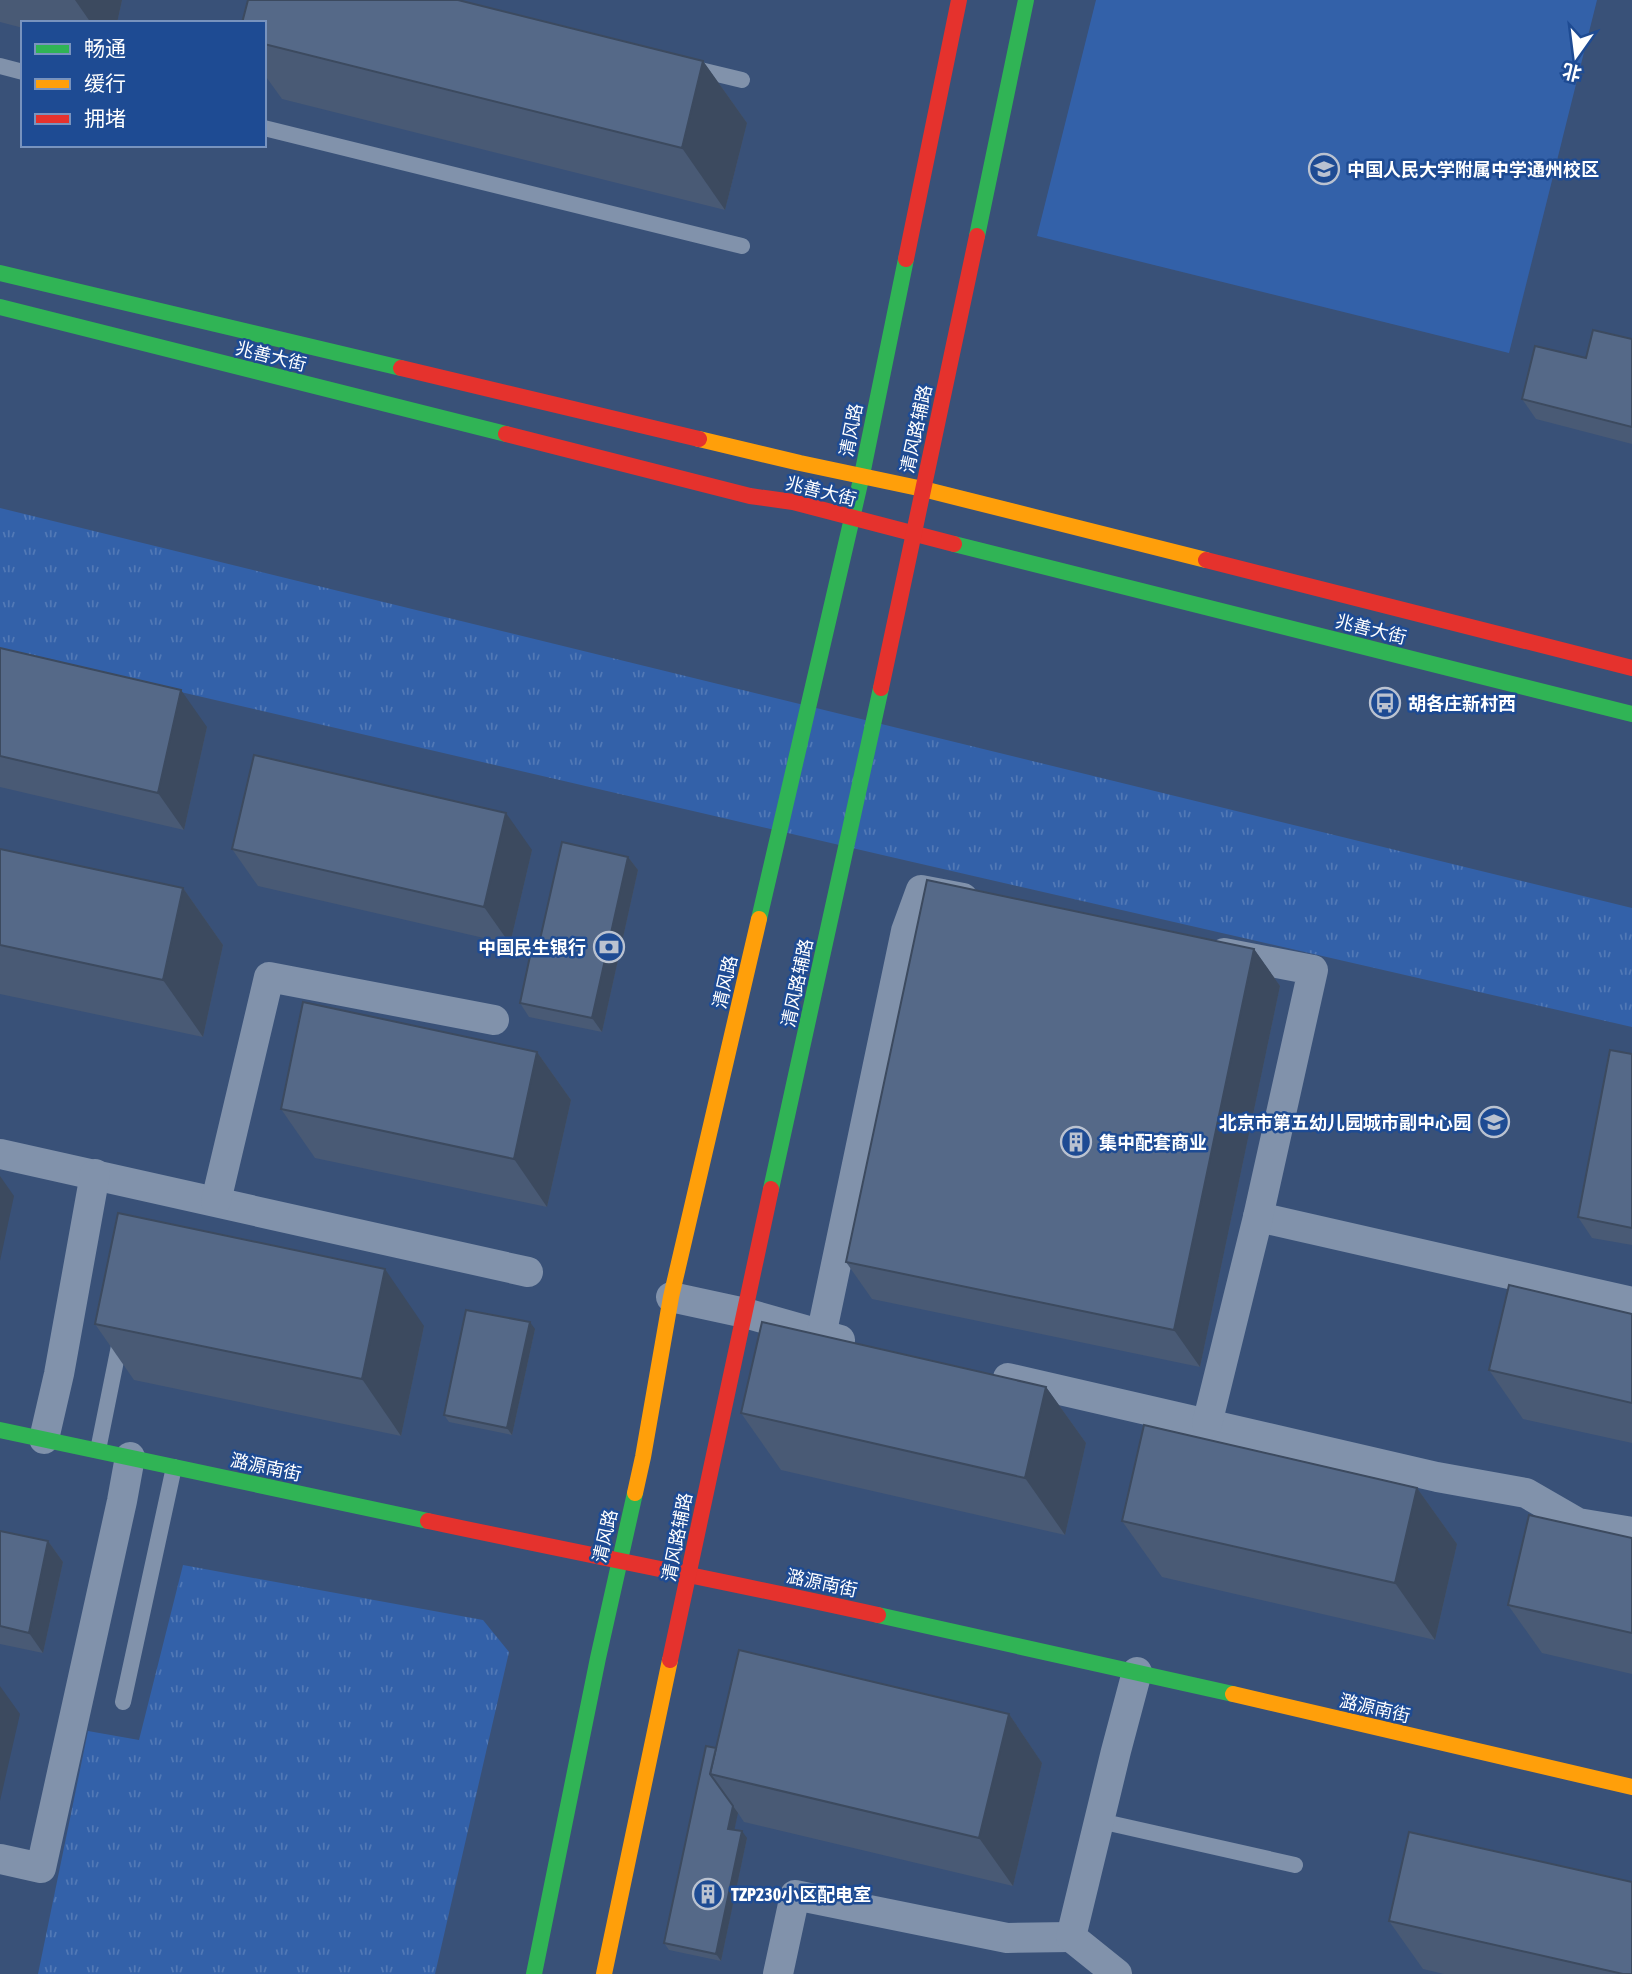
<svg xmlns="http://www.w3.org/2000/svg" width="1632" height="1974" font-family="'Asap Condensed','Noto Sans SC',sans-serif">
<defs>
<pattern id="grass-tufts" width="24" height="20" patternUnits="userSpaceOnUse" patternTransform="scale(1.75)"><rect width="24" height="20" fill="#3361a9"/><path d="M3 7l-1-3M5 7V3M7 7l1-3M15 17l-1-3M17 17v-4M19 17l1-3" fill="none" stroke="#5279b6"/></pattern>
</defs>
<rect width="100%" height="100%" fill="#395178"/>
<g fill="url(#grass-tufts)">
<polygon points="0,508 1632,908 1632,1027 891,857 0,650"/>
<polygon points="183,1565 483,1620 509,1652 435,1974 38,1974 88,1731 139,1740"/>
</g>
<polygon fill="#3361a9" points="1096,0 1597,0 1509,353 1037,236"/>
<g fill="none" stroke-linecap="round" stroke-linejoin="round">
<g stroke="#8192ab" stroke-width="16">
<polyline points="0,66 23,72"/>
<polyline points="692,68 742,80"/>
<polyline points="264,128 742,246"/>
<polyline points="98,1450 121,1336"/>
<polyline points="123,1702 174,1467"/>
<polyline points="1100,1821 1295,1865"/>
</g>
<g stroke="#8192ab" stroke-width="30">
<polyline points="0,1154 528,1272"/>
<polyline points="216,1201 269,977 494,1020"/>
<polyline points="1258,1217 1632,1302"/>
<polyline points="671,1297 745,1313 840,1340"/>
<polyline points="821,1336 906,931 921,890 963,898"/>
<polyline points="1008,1378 1437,1477 1526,1493 1578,1523 1632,1532"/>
<polyline points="1207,1424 1258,1217 1313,970 1224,953"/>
<polyline points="44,1439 59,1374 95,1174"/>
<polyline points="0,1859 41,1868 122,1501 130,1457"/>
<polyline points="778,1974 795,1895 1007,1938 1071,1937"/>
<polyline points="1117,1974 1071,1937 1116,1751 1137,1672"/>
</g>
<g stroke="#30b455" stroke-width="16">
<polyline points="977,236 1026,0"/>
<polyline points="0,273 401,368"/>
<polyline points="0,307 506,434"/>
<polyline points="954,544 1632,714"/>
<polyline points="759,919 862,475 906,259"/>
<polyline points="771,1189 881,688"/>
<polyline points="0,1430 428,1521"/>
<polyline points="878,1615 1233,1694"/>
<polyline points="534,1974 598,1658 635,1493"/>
</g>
<g stroke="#ff9f0a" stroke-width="16">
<polyline points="699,439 800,463 923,489 1206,560"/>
<polyline points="635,1493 643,1457 671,1297 759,919"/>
<polyline points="1233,1694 1632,1787"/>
<polyline points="604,1974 670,1660"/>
</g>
<g stroke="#e5322d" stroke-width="16">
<polyline points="906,259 959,0"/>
<polyline points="401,368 699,439"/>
<polyline points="506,434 750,496 793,502 954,544"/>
<polyline points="1206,560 1632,668"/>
<polyline points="881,688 977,236"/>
<path d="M428,1521C578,1553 729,1582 878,1615"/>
<polyline points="670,1660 771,1189"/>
</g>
</g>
<g fill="#495a75">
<polygon points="0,0 122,0 117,23 23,23 23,28 0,22"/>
<polygon points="264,23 703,61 747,123 725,210 282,99 264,74"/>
<polygon points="1632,339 1632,444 1536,419 1522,399 1586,358"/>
<polygon points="0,648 207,727 184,830 0,787"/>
<polygon points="0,849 183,888 223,945 203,1037 0,994"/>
<polygon points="232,849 532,850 510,944 258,886"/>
<polygon points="628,857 638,870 602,1032 529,1017 520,1003 539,944"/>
<polygon points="1254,949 1280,986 1200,1367 872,1299 846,1262"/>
<polygon points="537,1052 571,1100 547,1207 315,1158 281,1109"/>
<polygon points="1632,1054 1632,1245 1592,1238 1578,1217"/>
<polygon points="1632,1314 1632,1443 1523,1419 1489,1370"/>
<polygon points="95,1324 424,1326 401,1436 134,1380"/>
<polygon points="535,1329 512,1435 449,1422 444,1415"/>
<polygon points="1046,1387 1086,1443 1065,1535 781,1470 741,1413"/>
<polygon points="1417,1488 1457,1544 1435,1640 1162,1577 1122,1521"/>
<polygon points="0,1531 48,1541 63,1562 43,1653 0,1644"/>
<polygon points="1632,1538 1632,1674 1542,1653 1508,1605"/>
<polygon points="1009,1714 1042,1763 1013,1886 744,1822 738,1813 734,1830 747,1838 721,1961 669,1950 664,1943 716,1748"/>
<polygon points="1389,1921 1632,1974 1444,1974 1423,1969"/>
</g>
<g fill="#3c4a5f">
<polygon points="75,0 122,0 117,23 91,23"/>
<polygon points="703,61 747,123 725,210 682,148"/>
<polygon points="181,690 207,727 184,830 158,793"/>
<polygon points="506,813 532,850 510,944 484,907"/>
<polygon points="628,857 638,870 602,1032 592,1018"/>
<polygon points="183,888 223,945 203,1037 163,980"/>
<polygon points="1254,949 1280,986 1200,1367 1174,1330"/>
<polygon points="537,1052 571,1100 547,1207 514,1159"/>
<polygon points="0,1176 14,1196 0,1261"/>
<polygon points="385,1269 424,1326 401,1436 362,1379"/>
<polygon points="530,1322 535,1329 512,1435 507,1428"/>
<polygon points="1046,1387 1086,1443 1065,1535 1025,1478"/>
<polygon points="1417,1488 1457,1544 1435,1640 1395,1583"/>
<polygon points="48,1541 63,1562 43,1653 29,1633"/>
<polygon points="0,1686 20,1714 0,1801"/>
<polygon points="1009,1714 1042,1763 1013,1886 979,1838"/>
<polygon points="733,1806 738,1813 733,1836 728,1829"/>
<polygon points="742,1831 747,1838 721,1961 716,1954"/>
</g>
<g fill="#556988" stroke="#3c4a5f" stroke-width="2">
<polygon points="248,0 458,0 703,61 682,148 264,44 264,23 242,23"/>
<polygon points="1593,330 1632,339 1632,427 1522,399 1535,346 1586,358"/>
<polygon points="0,648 181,690 158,793 0,756"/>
<polygon points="254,755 506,813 484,907 232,849"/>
<polygon points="562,842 628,857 592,1018 520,1003 533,942 539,944"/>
<polygon points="0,849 183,888 163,980 0,945"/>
<polygon points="927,880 1254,949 1174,1330 846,1262"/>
<polygon points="303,1002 537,1052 514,1159 281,1109"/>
<polygon points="1610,1050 1632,1054 1632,1228 1578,1217"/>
<polygon points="118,1213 385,1269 362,1379 95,1324"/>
<polygon points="1509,1285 1632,1314 1632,1403 1489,1370"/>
<polygon points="466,1310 530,1322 507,1428 444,1415"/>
<polygon points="762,1322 1046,1387 1025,1478 741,1413"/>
<polygon points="1144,1425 1417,1488 1395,1583 1122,1521"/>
<polygon points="1529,1515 1632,1538 1632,1633 1508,1605"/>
<polygon points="0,1531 48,1541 29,1633 0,1626"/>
<polygon points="739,1650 1009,1714 979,1838 710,1774"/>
<polygon points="706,1746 716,1748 710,1774 733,1806 728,1829 742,1831 716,1954 664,1943"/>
<polygon points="1409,1832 1632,1882 1632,1974 1623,1974 1389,1921"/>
</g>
<defs>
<g id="school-ring" transform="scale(1.575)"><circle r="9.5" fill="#1e4b93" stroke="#bac2d0" stroke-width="1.5"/><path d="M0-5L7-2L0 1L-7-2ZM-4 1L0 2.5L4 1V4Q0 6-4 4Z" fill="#bac2d0"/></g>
<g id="bus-ring" transform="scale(1.575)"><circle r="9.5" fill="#1e4b93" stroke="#bac2d0" stroke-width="1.5"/><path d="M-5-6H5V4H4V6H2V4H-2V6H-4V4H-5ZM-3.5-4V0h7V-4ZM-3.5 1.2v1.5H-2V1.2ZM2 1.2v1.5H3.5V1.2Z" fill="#bac2d0"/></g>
<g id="bank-ring" transform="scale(1.575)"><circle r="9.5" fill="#1e4b93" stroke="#bac2d0" stroke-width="1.5"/><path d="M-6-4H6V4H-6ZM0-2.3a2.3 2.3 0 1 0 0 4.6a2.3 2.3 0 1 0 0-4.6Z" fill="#bac2d0"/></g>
<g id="building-ring" transform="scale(1.575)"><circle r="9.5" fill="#1e4b93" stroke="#bac2d0" stroke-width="1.5"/><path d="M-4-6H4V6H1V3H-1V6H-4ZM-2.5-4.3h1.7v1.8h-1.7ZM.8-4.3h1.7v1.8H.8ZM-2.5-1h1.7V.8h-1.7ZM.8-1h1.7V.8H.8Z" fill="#bac2d0"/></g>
</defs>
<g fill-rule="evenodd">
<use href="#school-ring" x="1324" y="169"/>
<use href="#bus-ring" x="1385" y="703"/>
<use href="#bank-ring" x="609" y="947"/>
<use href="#school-ring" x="1494" y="1122"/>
<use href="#building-ring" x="1076" y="1142"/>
<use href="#building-ring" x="708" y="1894"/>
</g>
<g text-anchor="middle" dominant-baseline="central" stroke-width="5" stroke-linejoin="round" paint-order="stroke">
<g font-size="18" font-weight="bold" fill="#fff" stroke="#1e4b93" text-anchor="start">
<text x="1347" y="169">中国人民大学附属中学通州校区</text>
<text x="1408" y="703">胡各庄新村西</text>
<text x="586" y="947" text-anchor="end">中国民生银行</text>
<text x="1471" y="1122" text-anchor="end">北京市第五幼儿园城市副中心园</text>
<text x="1099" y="1142">集中配套商业</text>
<text x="731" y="1894">TZP230小区配电室</text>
</g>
<g font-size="18" fill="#fff" stroke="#1e4b93">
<text transform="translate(271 356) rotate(14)">兆善大街</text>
<text transform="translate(916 429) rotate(-78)">清风路辅路</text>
<text transform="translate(851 430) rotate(-79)">清风路</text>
<text transform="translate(821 491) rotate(14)">兆善大街</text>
<text transform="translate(1371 629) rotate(14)">兆善大街</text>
<text transform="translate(725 982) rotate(-77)">清风路</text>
<text transform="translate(797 983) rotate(-78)">清风路辅路</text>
<text transform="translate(266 1467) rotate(12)">潞源南街</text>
<text transform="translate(605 1536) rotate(-77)">清风路</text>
<text transform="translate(677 1537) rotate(-79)">清风路辅路</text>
<text transform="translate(822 1583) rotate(12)">潞源南街</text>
<text transform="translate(1375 1708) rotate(13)">潞源南街</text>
</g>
</g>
<rect x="21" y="21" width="245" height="126" fill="#1e4b93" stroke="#7893be" stroke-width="2"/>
<rect x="35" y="44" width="35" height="10" fill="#30b455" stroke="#7893be" stroke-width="2"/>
<text x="84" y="56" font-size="21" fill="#ffffff">畅通</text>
<rect x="35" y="79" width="35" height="10" fill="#ff9f0a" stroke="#7893be" stroke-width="2"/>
<text x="84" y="91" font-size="21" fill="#ffffff">缓行</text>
<rect x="35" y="114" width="35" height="10" fill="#e5322d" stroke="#7893be" stroke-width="2"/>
<text x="84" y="126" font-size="21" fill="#ffffff">拥堵</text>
<g transform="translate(1576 56) rotate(194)" stroke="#1e4b93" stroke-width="5" paint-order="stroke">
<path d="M0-5L12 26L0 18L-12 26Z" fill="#ffffff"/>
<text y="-10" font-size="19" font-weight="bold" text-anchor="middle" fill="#ffffff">北</text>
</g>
</svg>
